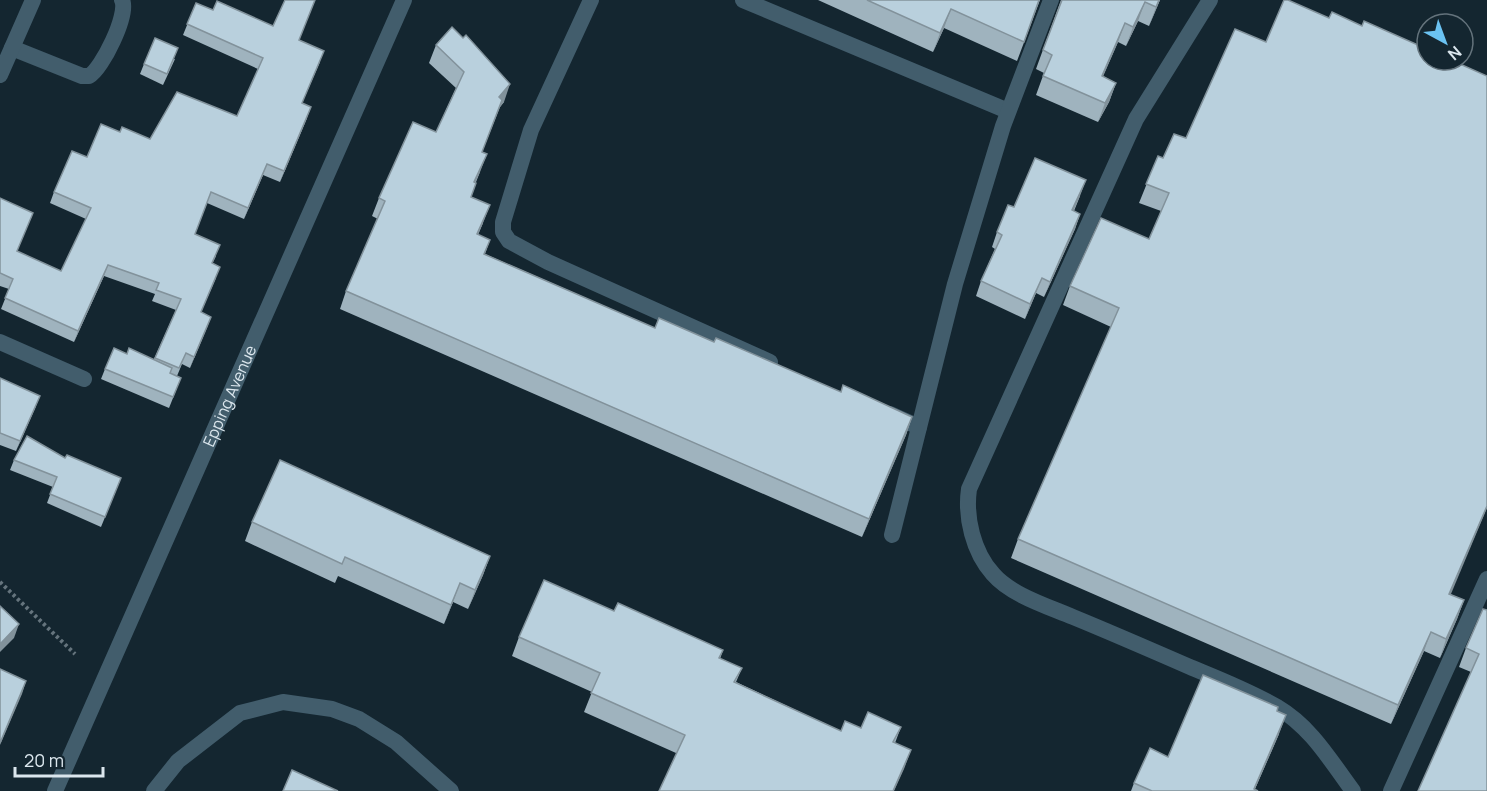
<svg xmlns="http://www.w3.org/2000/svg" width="1487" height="791" font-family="Manrope,sans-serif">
<rect width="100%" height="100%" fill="#142630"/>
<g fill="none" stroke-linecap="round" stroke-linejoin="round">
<polyline stroke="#65747d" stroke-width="4" stroke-dasharray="3 3" stroke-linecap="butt" points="0,582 75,654"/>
<g stroke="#425d6c" stroke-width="16">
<polyline points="591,0 531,130 503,222 503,232 509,241 548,262 770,362"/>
<polyline points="743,0 1008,111"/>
<path d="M1210,0L1136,119L969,489C965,517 973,552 993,574C1011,595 1047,606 1073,617C1112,633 1151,650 1190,667C1219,679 1250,691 1277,707C1311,727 1330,760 1353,791"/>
<path d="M12,48L82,76H89C102,69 129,14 122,0"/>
<polyline points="0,342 84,379"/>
<polyline points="890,414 919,427"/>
<polyline points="892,535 955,284 1003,126 1051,0"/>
<polyline points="154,791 178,761 240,713 283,702 332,709 359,719 396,742 451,791"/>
<polyline points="1391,791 1487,579"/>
</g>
<polyline stroke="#425d6c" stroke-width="16" points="0,75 33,0"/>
<path stroke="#425d6c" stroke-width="16" id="s1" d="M55,791L404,0"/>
</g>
<g fill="#9fb3be">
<polygon points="818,0 1040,0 1017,61 944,28 933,52"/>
<polygon points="1061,0 1160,0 1149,26 1138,21 1126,46 1118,42 1103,76 1116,83 1109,102 1098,122 1036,95 1044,73 1036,69"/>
<polygon points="196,3 213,10 299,41 320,62 302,103 307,118 280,182 263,175 244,219 207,203 195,234 216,256 212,264 216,278 201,312 211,317 190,368 182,364 177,376 177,388 169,408 101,379 105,369 127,354 154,359 176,310 152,301 155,294 104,276 74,342 1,309 9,289 0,286 0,198 33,213 17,251 61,271 86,219 50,203 54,192 87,157 120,132 150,139 237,116 258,69 183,35"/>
<polygon points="436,45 504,102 500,107 482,152 480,172 476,182 471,197 483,223 478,235 490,240 485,254 655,328 714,342 841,392 912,417 906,435 862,537 340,309 346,291 378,219 372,216 379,198 436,132 456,88 429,63"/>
<polygon points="175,59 163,85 140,74 144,64"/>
<polygon points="1158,156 1450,594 1464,600 1457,619 1440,658 1424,651 1391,724 1011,558 1018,539 1111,327 1063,305 1070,286 1149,239 1161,211 1139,203"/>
<polygon points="1080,196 1074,211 1080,214 1075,229 1044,297 1036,293 1025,319 976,296 981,281 995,249 992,247 997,232 1014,207"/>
<polygon points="0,378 36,406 16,451 0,445"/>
<polygon points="65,458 121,478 101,527 47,503 53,487 10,470 14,460"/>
<polygon points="252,522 490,556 483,575 468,609 453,602 444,624 338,576 335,583 245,541"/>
<polygon points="1487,610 1487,791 1471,672 1459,667 1466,648"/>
<polygon points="614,611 723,650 720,659 742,668 736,682 841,731 861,728 901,727 895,743 904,769 676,753 584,712 592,692 512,656 519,637"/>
<polygon points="1277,711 1279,734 1255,789 1258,791 1131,791 1134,783 1168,757"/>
</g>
<g fill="#82929b">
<polygon points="1159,0 1160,0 1149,26 1156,7"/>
<polygon points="1145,2 1138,21 1126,46 1133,27"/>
<polygon points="951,9 944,28 933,52 940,33"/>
<polygon points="1125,23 1118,42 1095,95 1102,76"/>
<polygon points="1116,83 1109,102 1098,122 1105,103"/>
<polygon points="510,84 504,102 500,107 499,97"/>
<polygon points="311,107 307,118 280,182 284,171"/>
<polygon points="487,154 480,172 467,200 474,182"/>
<polygon points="267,164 263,175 244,219 248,208"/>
<polygon points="1086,180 1080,196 1067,225 1072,210"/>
<polygon points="490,205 483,223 470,252 477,234"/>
<polygon points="1080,214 1075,229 1044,297 1050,282"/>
<polygon points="108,265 104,276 74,342 78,331"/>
<polygon points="1042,278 1036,293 1025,319 1030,304"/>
<polygon points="211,317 207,328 190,368 194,357"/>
<polygon points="40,396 36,406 16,451 20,441"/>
<polygon points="912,417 906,435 862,537 869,519"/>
<polygon points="1487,506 1487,508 1443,613 1449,594"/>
<polygon points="490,556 483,575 468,609 475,590"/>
<polygon points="460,583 453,602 444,624 451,605"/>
<polygon points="1464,600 1457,619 1440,658 1446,639"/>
<polygon points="19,624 14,638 0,652 0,644"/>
<polygon points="1431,632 1424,651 1391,724 1398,705"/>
<polygon points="26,681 22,694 0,745 0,743"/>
<polygon points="1286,715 1279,734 1254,791 1253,791"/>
<polygon points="911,750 904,769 894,791 893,791"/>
</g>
<g fill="#b9d0dd" stroke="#82929b" stroke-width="1.5">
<polygon points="285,0 315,0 299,40 324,51 302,103 311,107 284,171 267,164 248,208 211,192 195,234 220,245 212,263 220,267 201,312 211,317 194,357 186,353 179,368 155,358 181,299 156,290 159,283 108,265 78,331 5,298 13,279 0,273 0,198 33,213 17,251 61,271 91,208 54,192 72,151 87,157 101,124 120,132 122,127 150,139 177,92 237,116 263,58 187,24 196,3 213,10 217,1 273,26"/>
<polygon points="867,0 1039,0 1024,42 951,9 940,33"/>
<polygon points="1062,0 1159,0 1156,7 1145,2 1133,27 1125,23 1102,76 1116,83 1105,103 1043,76 1052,55 1043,50"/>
<polygon points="1284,0 1288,0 1329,18 1332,12 1362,26 1364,21 1427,49 1427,60 1451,60 1487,76 1487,506 1449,594 1464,600 1446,639 1431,632 1398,705 1018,539 1119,308 1070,286 1101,218 1149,239 1169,193 1146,184 1158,156 1163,158 1174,134 1186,138 1235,29 1266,42"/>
<polygon points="452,27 463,38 466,35 510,84 499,97 502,100 482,152 487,154 474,182 476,183 471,197 490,205 477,234 490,240 484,254 655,328 659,318 714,342 716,338 841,392 843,385 912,417 869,519 346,291 385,201 379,198 413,122 436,132 464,72 436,45"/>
<polygon points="155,38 178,48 167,74 144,64"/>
<polygon points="1035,158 1086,180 1072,210 1080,214 1050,282 1042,278 1030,304 981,281 1002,235 997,232 1008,205 1014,207"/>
<polygon points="114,348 127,354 129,348 172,368 170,373 181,378 173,397 105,369"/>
<polygon points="0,378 40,396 20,441 0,433"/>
<polygon points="27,436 65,458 67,455 121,478 105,517 50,494 57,477 14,460"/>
<polygon points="280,460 490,556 475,590 460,583 451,605 345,557 342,564 252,522"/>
<polygon points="544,580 614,611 618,603 723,650 719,658 742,668 734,682 841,731 845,721 861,728 868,712 901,727 893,742 911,750 893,791 659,791 685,735 591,693 600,673 519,637"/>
<polygon points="0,606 19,624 0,644"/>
<polygon points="1483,609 1487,610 1487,791 1418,791 1479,654 1466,648"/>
<polygon points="0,669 26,681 0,743"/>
<polygon points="1203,675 1278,707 1277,711 1286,715 1254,789 1258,791 1152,791 1134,783 1150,748 1168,757"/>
<polygon points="292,770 338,791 283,791"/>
</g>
<g text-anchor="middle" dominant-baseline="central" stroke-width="6" stroke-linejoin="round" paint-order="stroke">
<g font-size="16" fill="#dbe6ed" stroke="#142630">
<text stroke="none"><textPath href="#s1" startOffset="432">Epping Avenue</textPath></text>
</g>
</g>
<g transform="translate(1445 42) rotate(139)"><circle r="28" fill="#142630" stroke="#64737c" stroke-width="1.5"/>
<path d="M0-4.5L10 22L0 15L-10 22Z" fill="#6bc3f2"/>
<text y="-9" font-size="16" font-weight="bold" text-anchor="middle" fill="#dbe6ed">N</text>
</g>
<path d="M15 767v9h88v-9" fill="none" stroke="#dbe6ed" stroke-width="3"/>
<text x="24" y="767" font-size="18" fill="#dbe6ed" stroke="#142630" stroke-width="4.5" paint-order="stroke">20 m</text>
</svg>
